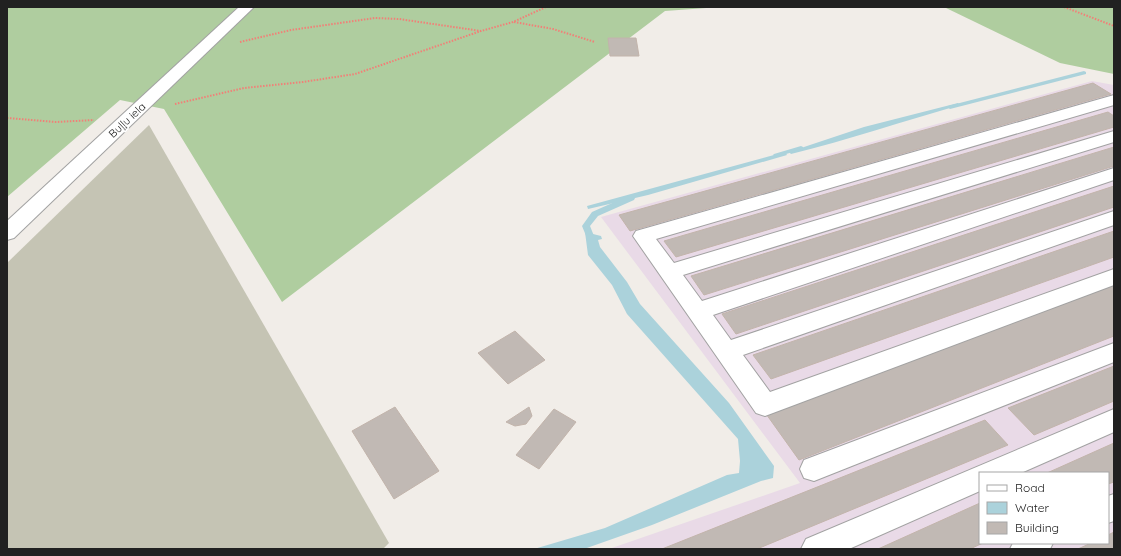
<svg xmlns="http://www.w3.org/2000/svg" width="1121" height="556" font-family="Quicksand,sans-serif">
<rect width="100%" height="100%" fill="#f1ede8"/>
<path fill="#e9dae7" fill-rule="evenodd" d="M1092,81L1114,85V549H609L800,483L601,217ZM980,473H1108V543H980Z"/>
<polygon fill="#c5c4b4" points="149,125 389,543 383,549 7,549 7,263"/>
<g fill="#afcd9f">
<polygon points="7,7 720,7 665,11 282,302 164,109 120,100 7,197"/>
<polygon points="944,7 1114,7 1114,74 1060,63"/>
</g>
<g fill="#abd2db">
<path d="M958,103L960,105C904,121 848,140 791,154L789,152L864,127Z"/>
<polygon points="785,152 787,155 648,195 588,209 587,206"/>
<polygon points="585,232 601,236 602,239 598,240 600,247 627,282 640,304 729,403 774,466 773,478 761,481 652,525 584,549 534,549 605,528 727,475 739,473 740,461 738,439 627,314 612,285 588,255"/>
</g>
<g fill="none" stroke-linecap="round" stroke-linejoin="round">
<g fill="#abd2db" fill-rule="evenodd">
<polygon points="1084,71 1086,72 1086,74 950,109 947,107 948,106"/>
<polygon points="801,146 803,147 803,149 776,157 773,155 774,154"/>
<polygon points="628,196 631,196 635,198 634,200 598,216 590,226 596,241 595,243 589,243 582,226 592,212"/>
</g>
</g>
<g fill="#c1b9b4" stroke="#c2b4ab">
<polygon points="608,38 636,38 639,56 610,56"/>
<polygon points="1093,83 1111,94 630,231 619,215"/>
<polygon points="1108,112 1114,116 1114,127 676,257 664,241"/>
<polygon points="1114,147 1114,166 704,295 691,276"/>
<polygon points="1114,186 1114,207 736,334 722,314"/>
<polygon points="1114,231 1114,257 771,379 753,355"/>
<polygon points="1114,281 1114,336 799,460 764,411"/>
<polygon points="515,331 545,360 508,384 478,353"/>
<polygon points="1114,366 1114,401 1034,435 1008,408"/>
<polygon points="395,407 439,471 394,499 352,431"/>
<polygon points="529,407 532,416 526,424 515,426 506,422"/>
<polygon points="554,409 576,422 539,469 516,455"/>
<polygon points="985,420 1008,445 757,549 662,549"/>
<polygon points="1114,443 1114,482 1108,484 1108,473 1047,473"/>
<polygon points="980,503 980,543 983,543 970,549 878,549"/>
<polygon points="1114,532 1114,549 1078,549 1091,543 1108,543 1108,535"/>
</g>
<g fill="none" stroke-linecap="round" stroke-linejoin="round">
<g stroke="#a2a2a2" stroke-width="2">
<g id="minor">
<polygon points="239,7 254,7 14,238 7,240 7,221"/>
<polygon points="1114,95 1114,105 656,239 674,263 1114,131 1114,142 683,275 702,301 1114,168 1114,180 713,315 731,340 1114,211 1114,225 743,355 770,392 1114,269 1114,285 765,416 756,413 633,236 636,231"/>
<polygon points="1114,343 1114,362 814,481 804,478 800,469 804,460"/>
<polygon points="1114,409 1114,432 1021,473 980,473 980,491 849,549 801,549 806,539"/>
<polygon points="1114,494 1114,521 1108,523 1108,496"/>
<polygon points="1013,543 1053,543 1050,549 1010,549"/>
</g>
</g>
<g stroke="#f27f77" stroke-width="2" stroke-dasharray="1.5 1.5" stroke-linecap="butt">
<polyline points="1064,7 1114,26"/>
<polyline points="514,22 553,29 595,42"/>
<polyline points="240,42 291,30 375,18 399,19 481,31 513,22 546,7"/>
<polyline points="175,104 244,88 303,82 355,74 481,31"/>
<polyline points="7,118 56,122 94,120"/>
</g>
<use href="#minor" fill="#fff" fill-rule="evenodd"/>
</g>
<g text-anchor="middle" dominant-baseline="central" stroke-width="3.5" stroke-linejoin="round" paint-order="stroke">
<g font-size="11" fill="#212121" stroke="#fff">
<text transform="translate(127 120) rotate(-43)">Buļļu iela</text>
</g>
</g>
<rect width="1121" height="556" fill="none" stroke="#212121" stroke-width="16"/>
<rect x="979" y="472" width="130" height="72" fill="#ffffff" stroke="#a6a6a6"/>
<rect x="987" y="485" width="20" height="6" fill="#ffffff" stroke="#a6a6a6"/>
<text x="1015" y="492" font-size="12" fill="#212121">Road</text>
<rect x="987" y="502" width="20" height="12" fill="#abd2db" stroke="#a6a6a6"/>
<text x="1015" y="512" font-size="12" fill="#212121">Water</text>
<rect x="987" y="522" width="20" height="12" fill="#c1b9b4" stroke="#a6a6a6"/>
<text x="1015" y="532" font-size="12" fill="#212121">Building</text>
</svg>
